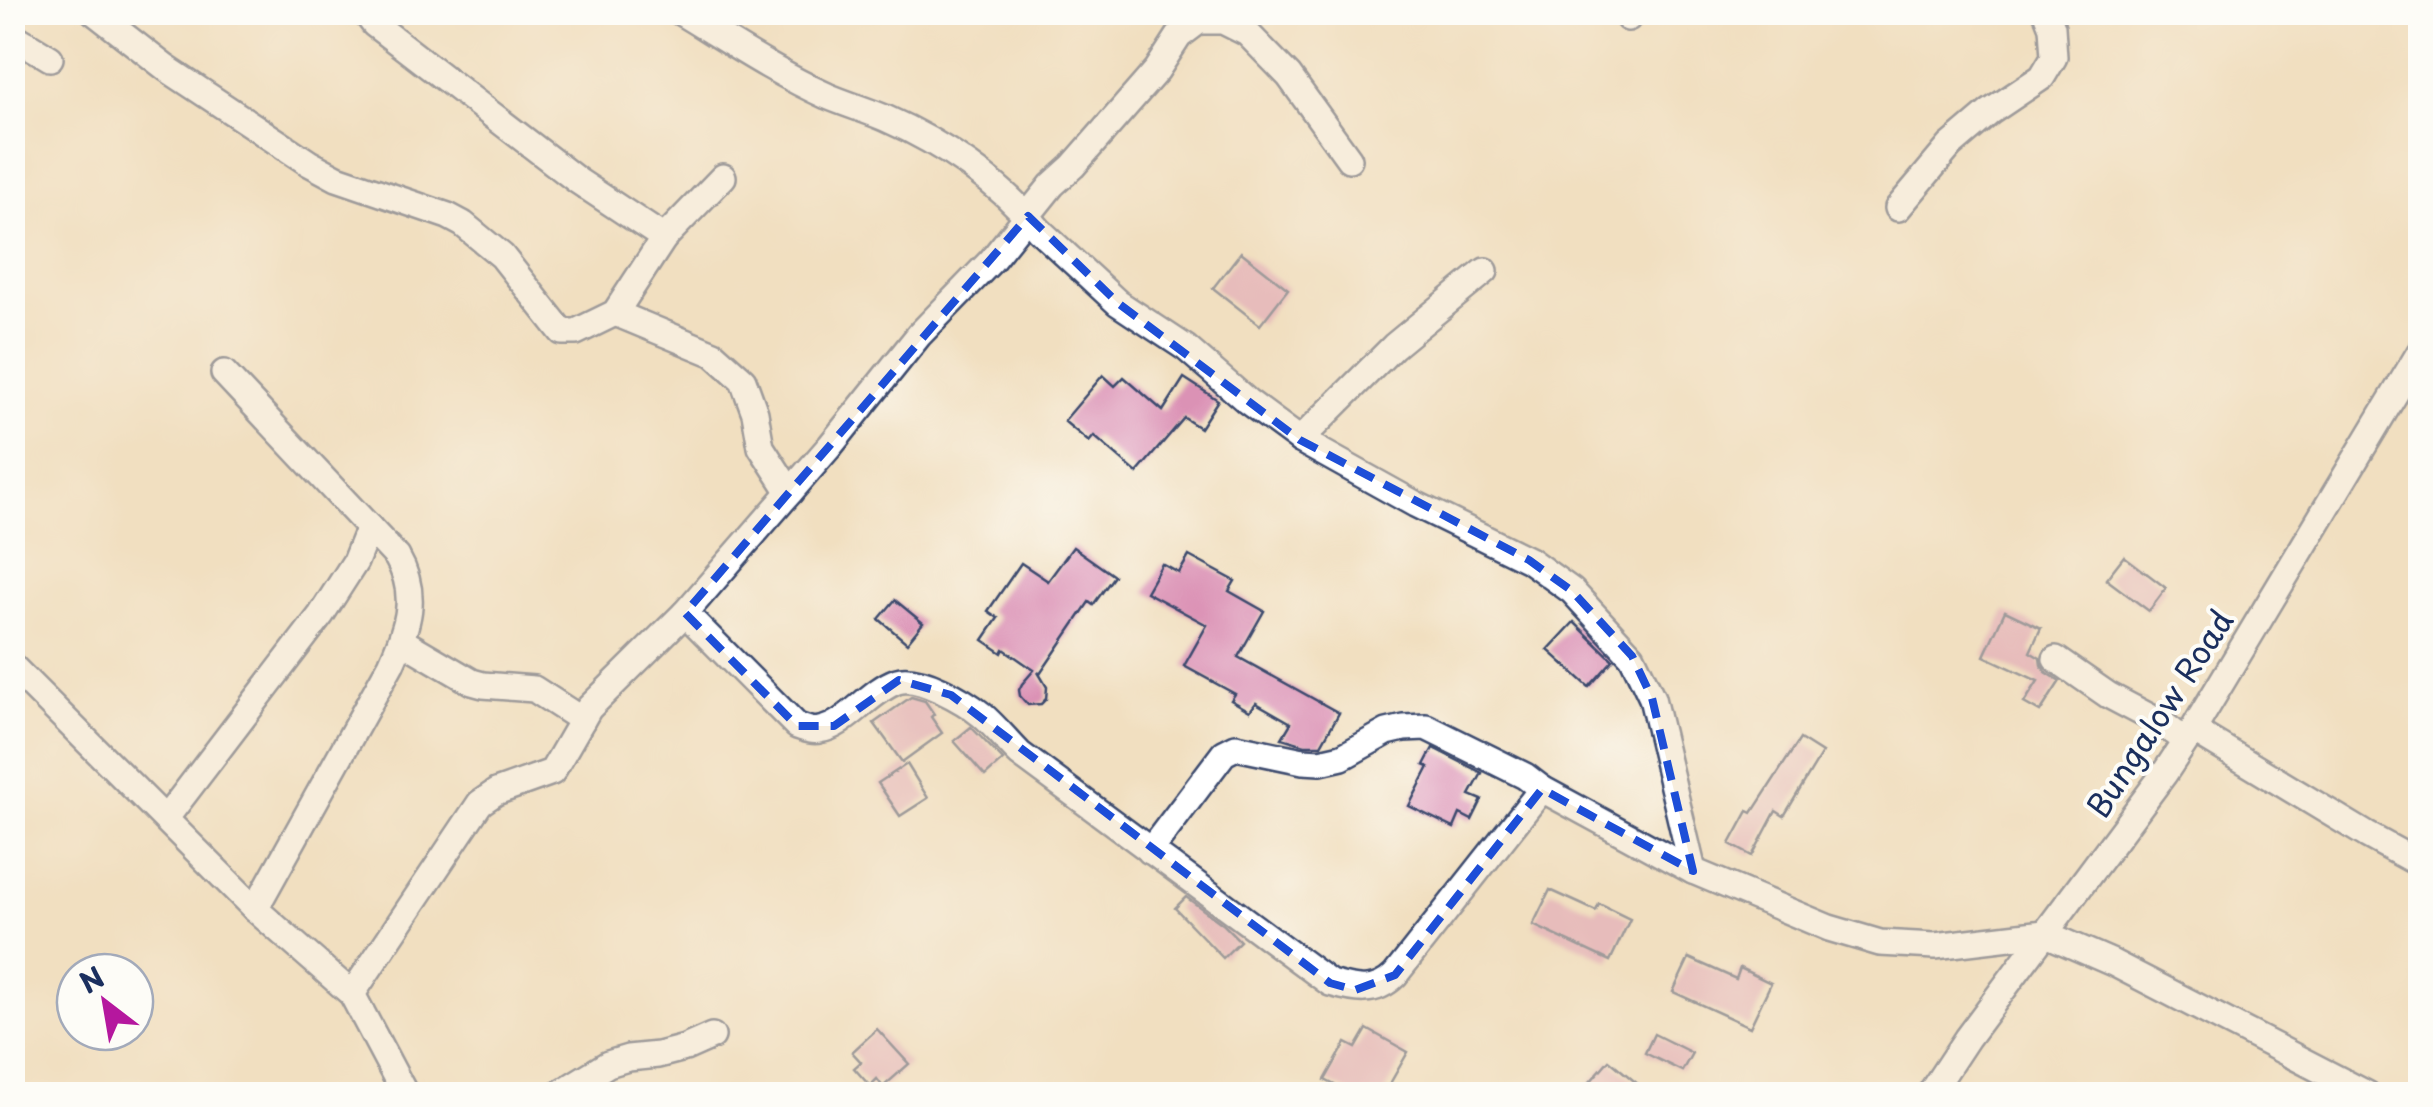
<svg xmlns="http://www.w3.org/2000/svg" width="2433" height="1107" font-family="'Playpen Sans',sans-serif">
<rect width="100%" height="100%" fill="#fdfcf7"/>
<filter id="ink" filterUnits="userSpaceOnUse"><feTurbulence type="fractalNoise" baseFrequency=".01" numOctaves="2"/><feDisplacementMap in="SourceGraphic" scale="20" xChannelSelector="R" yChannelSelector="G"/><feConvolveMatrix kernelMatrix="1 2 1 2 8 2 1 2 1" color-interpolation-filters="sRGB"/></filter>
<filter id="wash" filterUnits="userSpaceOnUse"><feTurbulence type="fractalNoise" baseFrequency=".0048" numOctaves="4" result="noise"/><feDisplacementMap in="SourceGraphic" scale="40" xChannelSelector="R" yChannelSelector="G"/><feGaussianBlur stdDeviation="2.25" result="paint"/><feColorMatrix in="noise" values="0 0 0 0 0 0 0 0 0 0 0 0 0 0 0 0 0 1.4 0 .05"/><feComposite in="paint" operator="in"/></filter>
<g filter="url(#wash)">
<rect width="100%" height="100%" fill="#f1dfc0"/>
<g id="blocks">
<g fill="#db92b5">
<polygon points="1241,252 1288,289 1260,325 1213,288"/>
<polygon points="1103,375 1115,386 1124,377 1163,411 1184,378 1218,400 1200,428 1184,418 1137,473 1094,436 1089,442 1064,421"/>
<polygon points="1073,547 1114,576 1093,605 1089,602 1040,674 1038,672 1047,687 1046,699 1041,704 1028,705 1020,696 1019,690 1022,684 1034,670 1004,649 1002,653 983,640 998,618 988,611 1021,563 1048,581"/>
<polygon points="1189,556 1235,581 1229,591 1264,611 1238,657 1339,713 1321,745 1305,745 1282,738 1291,723 1256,703 1250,711 1231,700 1235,694 1184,666 1207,625 1146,592 1162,564 1179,573"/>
<polygon points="2124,556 2166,588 2149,611 2106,579"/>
<polygon points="895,600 923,623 907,643 879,619"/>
<polygon points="2005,611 2041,628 2030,652 2040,658 2041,665 2046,672 2060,681 2040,712 2024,703 2038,681 1984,656"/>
<polygon points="1574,622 1613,660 1589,687 1548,650"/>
<polygon points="911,697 925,701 934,714 931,717 942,733 902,762 874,723"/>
<polygon points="971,727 1003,760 985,776 954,741"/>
<polygon points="1800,739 1822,753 1784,816 1776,811 1752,856 1730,844 1748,811 1752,813"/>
<polygon points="1433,748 1482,773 1470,795 1482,800 1472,820 1460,814 1454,828 1409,806 1429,767 1424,765"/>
<polygon points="907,764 928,798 900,816 878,783"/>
<polygon points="1550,890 1596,911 1599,904 1630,919 1610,961 1533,925"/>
<polygon points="1186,897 1224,925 1240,941 1223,958 1175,908"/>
<polygon points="1689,958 1736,979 1740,968 1771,983 1750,1027 1673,992"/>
<polygon points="877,1029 909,1064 883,1087 877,1079 870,1086 854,1068 861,1062 852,1052"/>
<polygon points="1367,1029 1408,1052 1384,1094 1352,1094 1325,1080 1346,1043 1356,1048"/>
<polygon points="1654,1034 1692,1053 1682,1071 1645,1053"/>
<polygon points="1609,1060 1639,1085 1631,1094 1603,1094 1590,1082"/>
</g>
</g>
</g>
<g filter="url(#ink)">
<use href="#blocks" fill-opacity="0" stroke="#3b496d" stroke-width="2.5"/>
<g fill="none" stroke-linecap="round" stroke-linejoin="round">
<g stroke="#3b496d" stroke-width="30">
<g id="street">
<polyline points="94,12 166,68 309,163 337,178 448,216 463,224 502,256 562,332 576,332 615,313 664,238 578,181 374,24 365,12"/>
<path d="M680,12C728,41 776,73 827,96C846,104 866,110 885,118C942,143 1000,182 1039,230L1118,303L1186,348L1247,401L1300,440L1415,504L1529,560L1572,591L1632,656L1652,698L1693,871"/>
<polyline points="1624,12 1628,18"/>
<polyline points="12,35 50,58"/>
<polyline points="1898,208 1950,146 1990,112 2042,77 2054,57 2052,27 2046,12"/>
<polyline points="664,238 723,177"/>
<polyline points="615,313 714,354 743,380 755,413 761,447 790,492"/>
<path d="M224,373L397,557C419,595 408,626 391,664L255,909"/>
<polyline points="1300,440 1394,346 1485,271"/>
<path d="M685,613L797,726C804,728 812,732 819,730C847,726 869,691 897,681C919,674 965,701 982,715C995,726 1007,741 1020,754L1330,983C1355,990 1375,995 1395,975L1542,789L1693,871L1829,928L1880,943L1935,946L2044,933L2113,963L2367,1094"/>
<polyline points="402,641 472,682 483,685 534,689 582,720"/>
<polyline points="2056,659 2108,695 2163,724 2185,741"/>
<polyline points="12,666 255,909 352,994 405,1094"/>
<polyline points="2193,730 2367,835 2420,864"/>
<polyline points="166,818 321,615 355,562 369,527"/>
<polyline points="1150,851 1224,753 1236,747 1303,761 1320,762 1342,757 1387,732 1404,728 1426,727 1525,776 1542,789"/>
<polyline points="352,994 480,803 496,792 552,772 589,708 685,613 830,446 919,335 991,261 1052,185 1073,166 1157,70 1179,36 1199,21 1223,21 1247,33 1289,76 1349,159"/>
<polyline points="559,1094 608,1064 628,1058 658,1055 685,1048 712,1036"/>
<polyline points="1930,1094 1967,1038 2164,774 2193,730 2420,352"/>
</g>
</g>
<use href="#street" stroke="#fff" stroke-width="25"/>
</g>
</g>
<path d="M0 0H2433V1107H0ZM1028,216L1118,303L1300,440L1529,560L1572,591L1632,656L1652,698L1693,871L1542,789L1395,975L1355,990L1330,983L951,695L899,680L834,726H797L685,613Z" fill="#f1dfc0" fill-opacity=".55" fill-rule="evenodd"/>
<path fill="none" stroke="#1d4ed8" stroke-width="8" stroke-dasharray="20 12" stroke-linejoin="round" d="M1028,216L1118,303L1300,440L1529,560L1572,591L1632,656L1652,698L1693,871L1542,789L1395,975L1355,990L1330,983L951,695L899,680L834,726H797L685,613Z"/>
<g text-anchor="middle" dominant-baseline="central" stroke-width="8" stroke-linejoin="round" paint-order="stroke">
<g font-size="32" fill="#1b2f5e" stroke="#fdfcf7">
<text transform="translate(2159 713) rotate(-57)">Bungalow Road</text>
</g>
</g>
<rect width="2433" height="1107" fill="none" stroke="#fdfcf7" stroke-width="50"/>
<g transform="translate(105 1002) rotate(329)"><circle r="48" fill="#fdfcf7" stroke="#a3aaba" stroke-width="2.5"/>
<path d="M0-8L18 38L0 25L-18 38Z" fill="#b5179e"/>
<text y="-15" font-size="28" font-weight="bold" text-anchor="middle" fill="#1b2f5e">N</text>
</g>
</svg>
